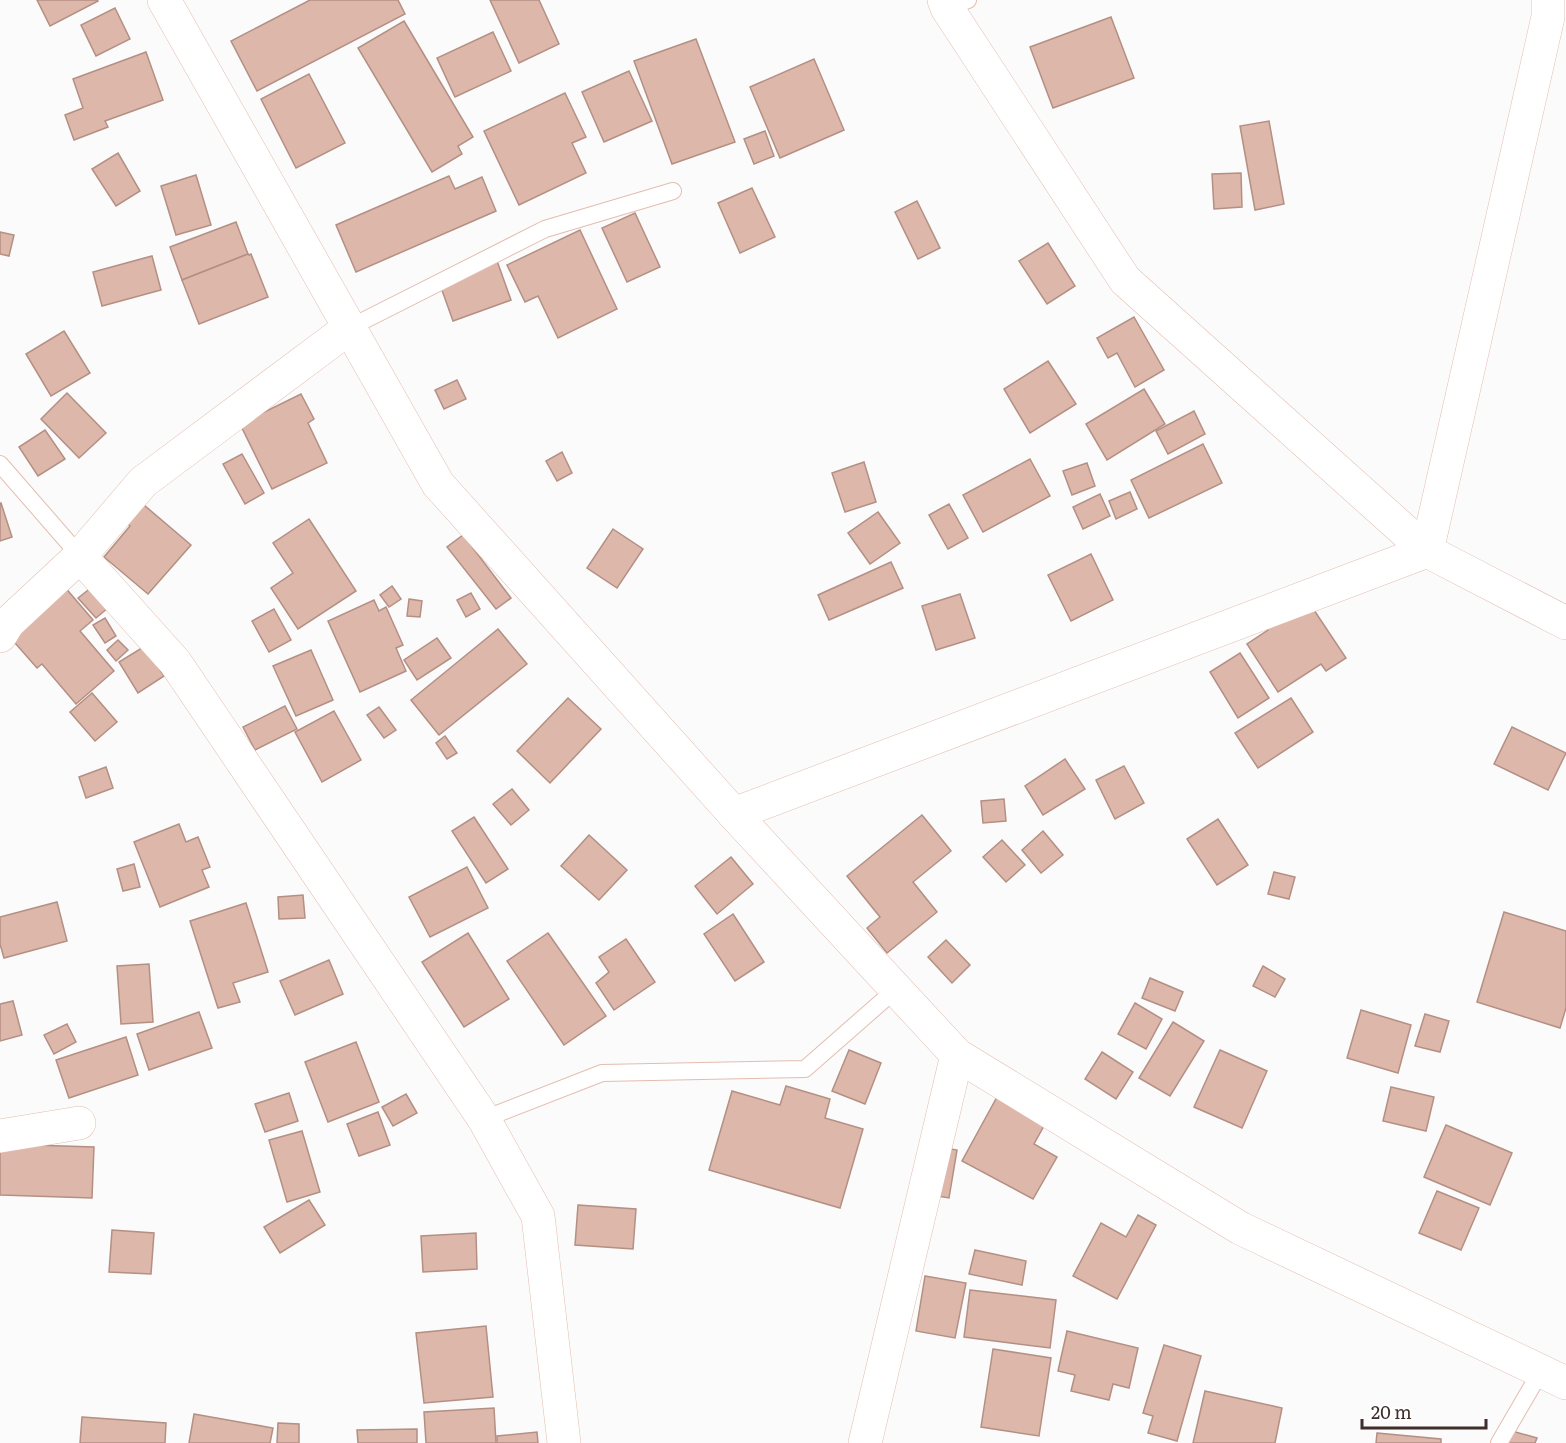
<svg xmlns="http://www.w3.org/2000/svg" width="1566" height="1443" font-family="Literata,serif">
<rect width="100%" height="100%" fill="#fbfbfb"/>
<g fill="#ddb7aa" stroke="#b48f83" stroke-width="1.5">
<polygon points="37,0 97,0 98,1 50,26"/>
<polygon points="310,0 398,0 405,14 257,91 231,41"/>
<polygon points="490,0 539,0 559,44 519,63"/>
<polygon points="115,8 130,39 96,56 81,25"/>
<polygon points="1111,17 1134,78 1053,108 1030,47"/>
<polygon points="404,21 473,137 458,146 462,154 432,172 358,48"/>
<polygon points="493,32 511,71 455,97 437,58"/>
<polygon points="696,39 735,142 672,164 634,61"/>
<polygon points="146,52 163,100 105,121 108,127 74,140 65,115 83,108 73,79"/>
<polygon points="814,59 844,130 780,158 750,87"/>
<polygon points="629,71 652,121 604,142 582,92"/>
<polygon points="309,74 345,143 296,168 261,99"/>
<polygon points="565,93 586,137 572,143 586,173 519,205 484,131"/>
<polygon points="1269,121 1284,204 1255,210 1240,126"/>
<polygon points="765,131 774,156 754,164 744,139"/>
<polygon points="118,153 140,191 116,206 92,169"/>
<polygon points="1241,173 1242,207 1214,209 1212,174"/>
<polygon points="196,175 211,225 176,235 161,186"/>
<polygon points="449,176 455,189 482,177 496,211 356,272 336,225"/>
<polygon points="752,188 775,237 740,253 718,203"/>
<polygon points="917,201 940,248 918,259 895,212"/>
<polygon points="635,213 660,267 627,282 602,228"/>
<polygon points="236,222 248,254 182,280 170,247"/>
<polygon points="580,230 617,309 558,338 538,296 525,302 507,265"/>
<polygon points="0,232 14,235 9,256 0,254"/>
<polygon points="1048,243 1075,286 1047,304 1019,261"/>
<polygon points="248,254 249,255 251,254 268,297 199,324 182,280"/>
<polygon points="152,256 161,290 102,306 93,272"/>
<polygon points="496,258 511,300 453,321 438,279"/>
<polygon points="1134,317 1164,370 1135,387 1117,353 1108,358 1097,338"/>
<polygon points="64,331 90,373 51,396 26,354"/>
<polygon points="1048,361 1076,404 1030,433 1004,389"/>
<polygon points="457,380 466,399 444,409 435,390"/>
<polygon points="1144,389 1165,424 1107,460 1086,424"/>
<polygon points="67,393 106,433 79,458 41,419"/>
<polygon points="301,394 314,419 308,423 327,463 272,489 240,424"/>
<polygon points="1194,411 1205,434 1168,454 1156,431"/>
<polygon points="45,430 65,459 38,476 19,447"/>
<polygon points="1203,444 1222,483 1149,518 1131,480"/>
<polygon points="562,452 572,473 557,481 546,461"/>
<polygon points="242,454 264,493 245,504 223,464"/>
<polygon points="1030,459 1050,496 983,532 963,495"/>
<polygon points="864,462 876,502 845,512 832,473"/>
<polygon points="1087,463 1095,486 1072,495 1063,471"/>
<polygon points="1130,492 1137,509 1116,519 1109,501"/>
<polygon points="131,494 191,545 148,594 104,557 130,526 115,512"/>
<polygon points="1100,494 1110,516 1083,529 1073,507"/>
<polygon points="0,503 1,503 12,537 0,541"/>
<polygon points="949,504 968,538 948,549 929,515"/>
<polygon points="878,512 900,543 870,564 848,533"/>
<polygon points="309,519 356,591 298,629 271,588 293,573 273,543"/>
<polygon points="613,529 643,549 617,588 587,568"/>
<polygon points="463,535 511,598 496,609 447,547"/>
<polygon points="1091,554 1113,600 1071,621 1048,575"/>
<polygon points="891,562 903,588 829,620 818,595"/>
<polygon points="57,578 93,620 80,631 114,671 76,704 42,664 37,668 1,627"/>
<polygon points="392,586 401,599 389,607 380,595"/>
<polygon points="92,587 109,607 96,618 78,598"/>
<polygon points="1302,592 1346,658 1326,671 1321,664 1278,692 1247,644 1268,630 1261,619"/>
<polygon points="471,593 480,609 466,617 457,600"/>
<polygon points="960,594 975,638 936,650 922,606"/>
<polygon points="409,599 422,601 420,617 407,616"/>
<polygon points="374,600 379,611 386,607 403,645 396,648 406,671 360,692 328,621"/>
<polygon points="274,609 291,640 269,652 252,621"/>
<polygon points="105,618 116,636 105,643 93,625"/>
<polygon points="498,629 527,664 439,735 411,700"/>
<polygon points="437,638 451,658 417,680 404,660"/>
<polygon points="118,640 128,650 116,661 107,650"/>
<polygon points="145,646 164,676 138,693 119,662"/>
<polygon points="311,650 333,700 296,716 273,666"/>
<polygon points="1240,653 1269,698 1238,718 1210,672"/>
<polygon points="92,693 117,722 95,741 70,712"/>
<polygon points="568,698 601,729 550,783 517,751"/>
<polygon points="1291,698 1313,732 1258,768 1235,733"/>
<polygon points="285,706 297,729 255,750 243,727"/>
<polygon points="379,707 396,730 384,738 367,715"/>
<polygon points="334,711 361,760 322,782 295,732"/>
<polygon points="1512,727 1566,753 1548,790 1494,764"/>
<polygon points="445,736 457,753 447,759 436,743"/>
<polygon points="1065,759 1085,789 1043,815 1025,786"/>
<polygon points="1124,766 1144,803 1115,819 1096,780"/>
<polygon points="106,767 113,788 86,798 79,777"/>
<polygon points="512,789 529,810 511,825 493,804"/>
<polygon points="1004,799 1006,821 983,823 981,801"/>
<polygon points="922,815 951,851 913,882 937,912 887,953 867,928 880,917 847,876"/>
<polygon points="474,817 508,869 486,883 452,831"/>
<polygon points="1218,819 1248,865 1217,885 1187,839"/>
<polygon points="179,824 186,842 198,837 210,867 202,870 209,887 160,907 134,842"/>
<polygon points="1043,831 1063,855 1041,873 1022,850"/>
<polygon points="589,835 627,870 599,900 561,866"/>
<polygon points="1002,840 1025,865 1006,882 983,857"/>
<polygon points="731,857 753,884 717,914 695,886"/>
<polygon points="134,864 140,887 123,891 117,869"/>
<polygon points="467,867 488,908 430,937 409,897"/>
<polygon points="1274,872 1295,877 1289,899 1268,894"/>
<polygon points="303,895 305,918 279,919 278,897"/>
<polygon points="57,902 67,941 4,958 0,944 0,917"/>
<polygon points="246,903 268,972 233,983 240,1002 218,1008 190,921"/>
<polygon points="1504,912 1566,931 1566,1008 1560,1028 1477,1002"/>
<polygon points="733,914 764,962 735,981 704,934"/>
<polygon points="468,933 509,999 464,1027 422,962"/>
<polygon points="548,933 606,1016 564,1045 507,961"/>
<polygon points="626,939 655,982 614,1010 596,983 609,972 599,957"/>
<polygon points="946,940 970,965 952,983 928,957"/>
<polygon points="329,960 343,994 295,1015 280,981"/>
<polygon points="149,964 153,1022 121,1024 117,966"/>
<polygon points="1263,966 1285,979 1275,997 1253,986"/>
<polygon points="1150,978 1183,992 1175,1011 1142,998"/>
<polygon points="13,1001 22,1035 0,1041 0,1004"/>
<polygon points="1135,1003 1162,1019 1146,1049 1118,1034"/>
<polygon points="1361,1010 1411,1025 1398,1073 1347,1058"/>
<polygon points="199,1012 212,1048 149,1070 137,1034"/>
<polygon points="1425,1014 1449,1021 1440,1052 1415,1046"/>
<polygon points="1173,1022 1204,1041 1170,1096 1139,1078"/>
<polygon points="67,1024 76,1042 54,1054 44,1035"/>
<polygon points="126,1037 138,1075 69,1098 56,1060"/>
<polygon points="356,1042 379,1102 328,1122 305,1062"/>
<polygon points="849,1050 881,1063 865,1104 832,1091"/>
<polygon points="1220,1050 1267,1071 1242,1128 1194,1107"/>
<polygon points="1102,1052 1133,1072 1116,1099 1085,1079"/>
<polygon points="786,1086 830,1099 825,1118 863,1129 840,1208 709,1170 732,1091 780,1105"/>
<polygon points="1391,1087 1434,1097 1426,1131 1383,1121"/>
<polygon points="289,1093 298,1121 265,1132 255,1104"/>
<polygon points="406,1094 417,1113 393,1126 382,1107"/>
<polygon points="997,1097 1045,1124 1034,1144 1057,1157 1033,1199 962,1161"/>
<polygon points="378,1112 390,1145 359,1156 347,1124"/>
<polygon points="1446,1125 1512,1153 1490,1205 1424,1177"/>
<polygon points="302,1131 320,1192 287,1202 269,1140"/>
<polygon points="0,1144 94,1147 92,1198 0,1195"/>
<polygon points="934,1146 957,1150 949,1198 925,1194"/>
<polygon points="1437,1191 1479,1208 1461,1250 1419,1233"/>
<polygon points="309,1200 325,1225 280,1253 264,1227"/>
<polygon points="578,1205 636,1209 633,1249 575,1245"/>
<polygon points="1138,1215 1156,1225 1117,1299 1073,1276 1101,1223 1126,1237"/>
<polygon points="112,1230 154,1233 151,1274 109,1272"/>
<polygon points="476,1233 477,1269 423,1272 421,1236"/>
<polygon points="975,1250 1026,1261 1022,1285 969,1274"/>
<polygon points="925,1276 966,1283 955,1338 916,1331"/>
<polygon points="970,1290 1056,1300 1050,1348 964,1337"/>
<polygon points="486,1326 493,1397 424,1403 416,1333"/>
<polygon points="1067,1331 1138,1348 1129,1388 1113,1384 1109,1400 1071,1391 1075,1375 1058,1371"/>
<polygon points="1164,1345 1201,1356 1177,1441 1148,1433 1153,1416 1143,1413"/>
<polygon points="993,1349 1051,1358 1039,1436 981,1427"/>
<polygon points="1205,1391 1282,1408 1275,1443 1193,1443"/>
<polygon points="494,1408 496,1443 426,1443 424,1412"/>
<polygon points="194,1414 273,1428 270,1443 189,1443"/>
<polygon points="82,1417 166,1423 165,1443 80,1443"/>
<polygon points="278,1423 299,1424 299,1443 277,1443"/>
<polygon points="417,1429 417,1443 358,1443 357,1430"/>
<polygon points="1505,1429 1537,1438 1535,1443 1501,1443"/>
<polygon points="537,1432 538,1443 497,1443 497,1436"/>
<polygon points="1377,1433 1441,1439 1441,1443 1376,1443"/>
</g>
<g fill="none" stroke-linecap="round" stroke-linejoin="round">
<g stroke="#e3bdaf" stroke-width="18">
<g id="service">
<polyline points="947,8 968,0"/>
<polyline points="349,328 545,229 673,191"/>
<polyline points="0,464 80,556"/>
<polyline points="484,1119 602,1073 805,1069 895,990"/>
<polyline points="1499,1443 1541,1371"/>
</g>
</g>
<g stroke="#e3bdaf" stroke-width="34">
<g id="minor">
<polyline points="164,0 438,484 734,814 957,1055 1240,1228 1566,1383"/>
<polyline points="944,0 947,8 1125,280 1427,551 1566,623"/>
<polyline points="80,556 175,662 484,1119 538,1216 564,1443"/>
<polyline points="0,636 8,623 80,556 143,482 349,328"/>
<polyline points="734,814 1427,551 1548,17 1548,0"/>
<polyline points="0,1136 79,1123"/>
<polyline points="865,1443 957,1055"/>
</g>
</g>
<use href="#service" stroke="#fff" stroke-width="16"/>
<use href="#minor" stroke="#fff" stroke-width="33"/>
</g>
<path d="M1362 1419v9h124v-9" fill="none" stroke="#3e2f2a" stroke-width="3"/>
<text x="1371" y="1419" font-size="18" fill="#3e2f2a" stroke="#ffffff" stroke-width="4.5" paint-order="stroke">20 m</text>
</svg>
